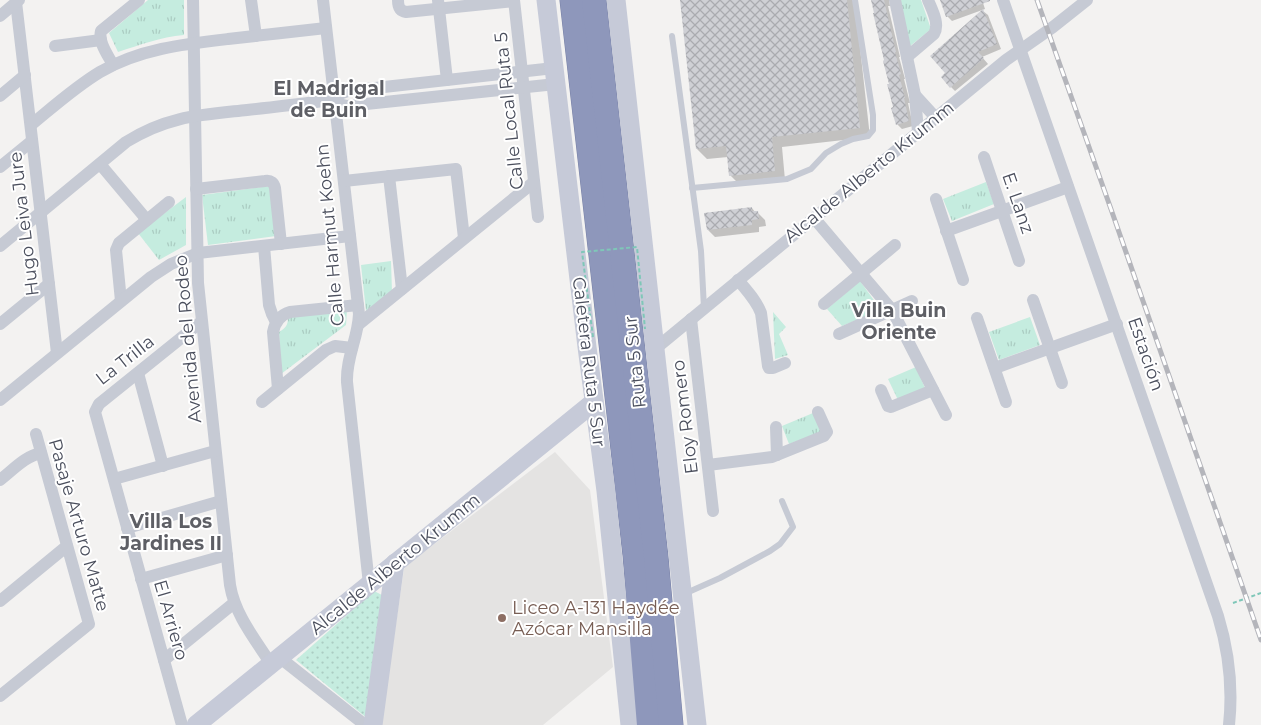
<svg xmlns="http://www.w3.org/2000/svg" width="1261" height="725" font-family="Montserrat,sans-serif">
<defs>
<pattern id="grass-tufts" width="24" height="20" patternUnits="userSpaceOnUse" patternTransform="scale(1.25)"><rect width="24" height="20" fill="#c5ecdf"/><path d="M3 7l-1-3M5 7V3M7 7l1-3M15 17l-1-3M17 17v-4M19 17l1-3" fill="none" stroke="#abccc2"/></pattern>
<pattern id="park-dots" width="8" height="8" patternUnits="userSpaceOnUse" patternTransform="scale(1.25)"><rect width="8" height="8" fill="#c5ecdf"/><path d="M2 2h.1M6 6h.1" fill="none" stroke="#abccc2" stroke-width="1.8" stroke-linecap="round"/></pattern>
<pattern id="building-cross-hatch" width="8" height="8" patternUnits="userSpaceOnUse" patternTransform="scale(1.25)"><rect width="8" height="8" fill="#cfd0d5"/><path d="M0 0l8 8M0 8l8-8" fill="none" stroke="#aaabb0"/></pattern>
</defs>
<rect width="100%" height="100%" fill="#f3f2f1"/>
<polygon fill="#e4e3e2" points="555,452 590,490 613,667 543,725 381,725 404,569 408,564"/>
<g fill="url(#grass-tufts)">
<path d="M148,0H184V35C160,37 140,45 118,52L109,33Z"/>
<polygon points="900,0 921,0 931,29 909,47"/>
<polygon points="986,182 994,204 952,221 943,199"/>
<polygon points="270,186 276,236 208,245 202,195"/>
<polygon points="186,197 186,245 159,260 138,233"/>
<polygon points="391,261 392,292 366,311 361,265"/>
<polygon points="860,281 881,310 842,326 827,309"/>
<path d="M347,310L346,325L281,374L279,332C286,328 288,325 288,317Z"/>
<polygon points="773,312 786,327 779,334 788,355 775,359"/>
<polygon points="1030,317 1040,345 999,360 989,332"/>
<polygon points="916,367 925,388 898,400 888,379"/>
<polygon points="813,413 821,432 789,444 782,426"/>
</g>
<polygon fill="url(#park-dots)" points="374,591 384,596 368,719 296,660"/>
<g fill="#0003">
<polygon points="681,0 852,0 855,3 870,137 782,147 785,180 740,185 730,175 728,157 707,159 697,149"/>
<polygon points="872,0 889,0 890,6 888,6 900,57 899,57 905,79 904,79 910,103 908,103 913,126 902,129 897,124 885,61"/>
<polygon points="943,0 982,0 985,9 952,21 947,16 942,1"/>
<polygon points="983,11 988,15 1001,49 982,57 988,64 955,91 951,87 946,73"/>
<polygon points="752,208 755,212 757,212 765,220 766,226 759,227 759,232 715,237 708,230"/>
</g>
<g fill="url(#building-cross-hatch)">
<polygon points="680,0 847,0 860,128 772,137 775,171 729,176 726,146 696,149"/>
<polygon points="871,0 884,0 896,52 895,52 901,74 899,75 905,98 904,98 909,121 896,125 891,108 893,107 887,84 889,84 883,61 884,60 873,13 874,13"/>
<polygon points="940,0 990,0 990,1 946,17"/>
<polygon points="983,9 997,44 978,52 984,58 950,88 941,77 945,73 930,56"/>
<polygon points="752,207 752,211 758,211 759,219 752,220 752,225 707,230 704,213"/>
</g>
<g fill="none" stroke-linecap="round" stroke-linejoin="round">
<g stroke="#7982a7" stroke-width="25">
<g id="highway">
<polyline points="572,0 635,555 649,725"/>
<polyline points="594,0 656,557 671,725"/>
</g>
</g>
<polyline stroke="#7fc7b8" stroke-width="2" stroke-dasharray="4 2.5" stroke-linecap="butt" points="1233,603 1261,593"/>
<g stroke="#c6cad4" stroke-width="6">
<polyline points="672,36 701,251 704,308"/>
<polyline points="692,188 787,179 811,169 826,153 841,144 853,139 868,136 873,130 873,115 855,0"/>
<polyline points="684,594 720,578 770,551 780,544 793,527 782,501"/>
</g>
<g stroke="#c6cad4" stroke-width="12">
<path d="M193,0L198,283L230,585C235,615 255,639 271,664"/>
<polyline points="251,0 256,36"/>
<path d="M323,0L359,314C358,339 346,357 347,382L369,584"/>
<path d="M398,0C398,6 399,11 406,12L514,1"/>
<polyline points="438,0 447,80"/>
<polyline points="514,0 538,217"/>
<polyline points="895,0 915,95 918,132"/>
<path d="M1003,0L1218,616C1229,652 1233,688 1229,725"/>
<polyline points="16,2 57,353"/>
<polyline points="0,16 19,0"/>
<polyline points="55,46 101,40"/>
<path d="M907,57L934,34C940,24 932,10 928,0"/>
<path d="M113,65C108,55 98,42 101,31L139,0"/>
<polyline points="915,95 936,118"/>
<polyline points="0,96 25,75"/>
<polyline points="334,100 340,94 348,91 554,68"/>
<path d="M31,125C53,107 75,87 100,72C139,49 184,44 228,39C261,35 293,32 326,28"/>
<polyline points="984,157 1019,261"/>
<polyline points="100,164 147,220"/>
<polyline points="0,167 32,141"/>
<polyline points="389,176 402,289"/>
<polyline points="344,181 456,169 464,238"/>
<path d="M196,189L265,181C271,180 274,183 275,188L281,244"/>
<polyline points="936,199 963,280"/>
<polyline points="814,218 892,310 946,415"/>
<polyline points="946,231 1068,187"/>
<path d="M0,246L126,142C168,116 200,115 247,110C276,107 305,103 334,100L339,104L347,106L556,84"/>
<polyline points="264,246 269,305 272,314 276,322"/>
<path d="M738,280C747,291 756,300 761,313L768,366L769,368H773L785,363"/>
<polyline points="1033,300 1062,383"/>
<polyline points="121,301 116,250 119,243 169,202"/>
<polyline points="824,304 895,245"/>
<polyline points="977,318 1006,402"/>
<polyline points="691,319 713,511"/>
<polyline points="0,324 49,284"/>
<polyline points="359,324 534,182"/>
<polyline points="839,334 912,301"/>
<polyline points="655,349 1006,60 1053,27 1087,0"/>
<polyline points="995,368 1117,324"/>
<polyline points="138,373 163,466"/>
<path d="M278,389L273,332C275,322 280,315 290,312L358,305"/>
<polyline points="881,390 888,406 891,407 933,390"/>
<polyline points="0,400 151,277 171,264 198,253 350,236"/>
<polyline points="262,402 326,350 335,346 352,348"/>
<polyline points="776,427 777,455"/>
<polyline points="708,465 772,457 824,436 827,432 818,412"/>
<polyline points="114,479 215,451"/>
<path d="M0,480C12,471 25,456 41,453"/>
<polyline points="127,528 221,501"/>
<polyline points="141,579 227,555"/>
<polyline points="0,601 67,546"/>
<polyline points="279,657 365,725"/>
<polyline points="164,660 234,603"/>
<polyline points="0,696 89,624 36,434"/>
<polyline points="182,725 95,412 99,404 201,322"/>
</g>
<g stroke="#c6cad8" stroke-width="19">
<polyline points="546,0 587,347 606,491 630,725"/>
<polyline points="616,0 697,725"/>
<polyline points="196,725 594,402"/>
<polyline points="373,725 395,563"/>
</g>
<use href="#highway" stroke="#8e97bb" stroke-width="24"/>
<g stroke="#b4b5bb" stroke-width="5">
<polyline id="rail" points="1037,0 1112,212 1261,640"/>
</g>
<use href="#rail" stroke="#fff" stroke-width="3" stroke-dasharray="9" stroke-linecap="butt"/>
<polyline stroke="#7fc7b8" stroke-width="2" stroke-dasharray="4 2.5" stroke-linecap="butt" points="593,337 582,252 637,247 645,329"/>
</g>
<circle fill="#8d6e63" stroke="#fff" stroke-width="2" cx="502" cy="618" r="5"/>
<g text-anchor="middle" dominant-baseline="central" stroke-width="4" stroke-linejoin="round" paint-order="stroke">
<g font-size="18" fill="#4b4f5d" stroke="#fff">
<text transform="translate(509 111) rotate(-96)">Calle Local Ruta 5</text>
<text transform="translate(869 172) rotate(-39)">Alcalde Alberto Krumm</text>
<text transform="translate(1018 203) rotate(71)">E. Lanz</text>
<text transform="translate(24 224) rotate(-97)">Hugo Leiva Jure</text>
<text transform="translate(330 235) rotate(-95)">Calle Harmut Koehn</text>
<text transform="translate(188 339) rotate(-95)">Avenida del Rodeo</text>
<text transform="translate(1146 354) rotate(71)">Estación</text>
<text transform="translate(125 360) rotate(-38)">La Trilla</text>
<text transform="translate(589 362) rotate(83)">Caletera Ruta 5 Sur</text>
<text transform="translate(635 362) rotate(-96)">Ruta 5 Sur</text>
<text transform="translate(685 417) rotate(-97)">Eloy Romero</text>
<text transform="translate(79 525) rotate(74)">Pasaje Arturo Matte</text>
<text transform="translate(395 564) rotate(-39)">Alcalde Alberto Krumm</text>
<text transform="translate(171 620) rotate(74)">El Arriero</text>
</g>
<g font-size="18" fill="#785e54" stroke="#fff" text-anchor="start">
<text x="512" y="608">Liceo A-131 Haydée<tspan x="512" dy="21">Azócar Mansilla</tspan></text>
</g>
<g font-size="19" font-weight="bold" fill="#5e5f65" stroke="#fff">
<text x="329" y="88">El Madrigal<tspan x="329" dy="22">de Buin</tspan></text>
<text x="899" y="310">Villa Buin<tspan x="899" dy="22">Oriente</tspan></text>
<text x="171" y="521">Villa Los<tspan x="171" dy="22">Jardines II</tspan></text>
</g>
</g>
</svg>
